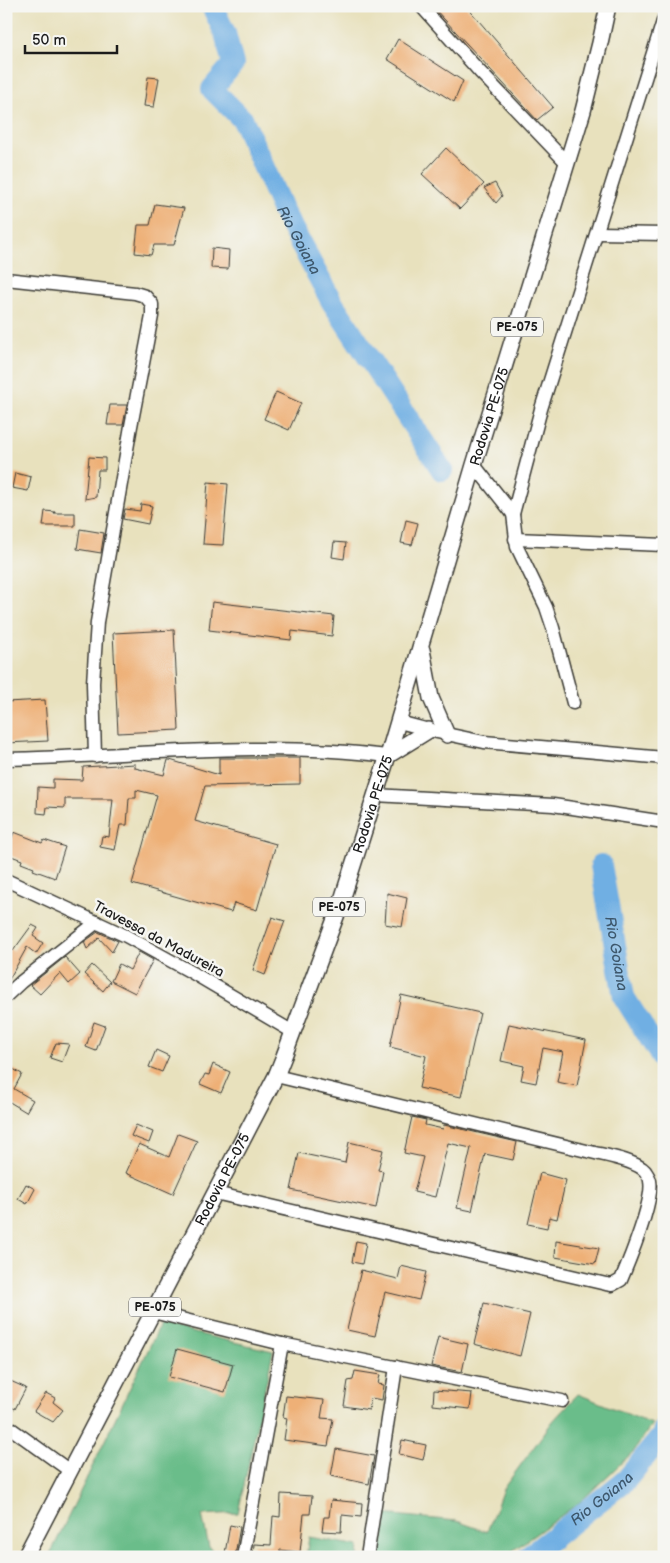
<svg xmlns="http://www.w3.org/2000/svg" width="670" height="1563" font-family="'Balsamiq Sans',sans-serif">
<rect width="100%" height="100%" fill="#f6f6f2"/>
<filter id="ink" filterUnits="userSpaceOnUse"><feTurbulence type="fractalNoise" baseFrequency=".02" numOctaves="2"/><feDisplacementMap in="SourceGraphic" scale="10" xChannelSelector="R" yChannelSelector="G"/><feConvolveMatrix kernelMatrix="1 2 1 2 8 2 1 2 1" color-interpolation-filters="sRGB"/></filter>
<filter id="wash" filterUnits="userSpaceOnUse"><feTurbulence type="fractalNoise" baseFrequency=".0096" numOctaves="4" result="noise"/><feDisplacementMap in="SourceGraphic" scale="20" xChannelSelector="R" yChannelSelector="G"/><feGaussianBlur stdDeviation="1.12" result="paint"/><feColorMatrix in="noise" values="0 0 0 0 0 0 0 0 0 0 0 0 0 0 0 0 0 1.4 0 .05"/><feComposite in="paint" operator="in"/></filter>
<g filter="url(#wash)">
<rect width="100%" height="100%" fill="#e8e1bd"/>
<g fill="#6bbd8a" stroke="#446c53">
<polygon points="160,1325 273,1351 238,1513 202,1515 209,1547 217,1557 49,1557"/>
<polygon points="578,1394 652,1424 634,1451 580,1502 504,1557 376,1557 382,1514 457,1521 487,1532 503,1489 553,1421"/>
<polygon points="309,1537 359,1546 358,1557 306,1557"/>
</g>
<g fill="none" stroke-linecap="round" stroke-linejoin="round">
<g stroke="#6fafe3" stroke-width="22">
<path id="s1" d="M212,6L225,33L233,64L212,89L243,120L283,211L332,302L442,470"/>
<path id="s2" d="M601,865L624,997L664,1061"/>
<path id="s3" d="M528,1557L626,1480L662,1436L664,1430"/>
</g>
</g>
<g id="blocks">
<g fill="#eeb077">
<polygon points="432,6 466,6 553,107 537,120"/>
<polygon points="398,39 463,81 454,102 387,59"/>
<polygon points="148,77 159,78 154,107 144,106"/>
<polygon points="446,148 484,184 460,209 422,174"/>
<polygon points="495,183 502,196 496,203 484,188"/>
<polygon points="155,204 184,208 174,245 154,245 151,255 135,253 138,225 150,225"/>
<polygon points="212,248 229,250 228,269 211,268"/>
<polygon points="276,392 301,403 289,430 264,419"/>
<polygon points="110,405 127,405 123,425 107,425"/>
<polygon points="89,457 105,458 105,470 98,470 96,497 85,499"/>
<polygon points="15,473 31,477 28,491 12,488"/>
<polygon points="208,482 228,484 223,545 203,544"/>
<polygon points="141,504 152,506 148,524 123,519 125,509 140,511"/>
<polygon points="45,511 55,512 54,513 75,513 75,526 43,526"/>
<polygon points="406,520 418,523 412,545 401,543"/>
<polygon points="80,529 104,533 101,553 77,549"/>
<polygon points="334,542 346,543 344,559 332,557"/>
<polygon points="212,602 334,616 332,636 292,631 291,640 209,630"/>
<polygon points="174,630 179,730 118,733 113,633"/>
<polygon points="45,700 48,741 6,743 6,702"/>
<polygon points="219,758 300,758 300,784 205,786 195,821 276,844 257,910 234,903 231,912 132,884 157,795 136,790 136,798 129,798 127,825 120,825 115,850 100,847 102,836 109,837 113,799 65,799 65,808 47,807 46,814 37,813 38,787 53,788 53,779 82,780 83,767 135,764 135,768 164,775 168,760 170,760 219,775"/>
<polygon points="14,832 42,843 44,840 65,847 55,878 33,870 34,868 21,863 22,860 6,854"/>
<polygon points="387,893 407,898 402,927 385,924"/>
<polygon points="272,917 285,921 265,975 253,970"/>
<polygon points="32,925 38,928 33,936 43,943 36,954 27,947 6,985 6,947 13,951"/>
<polygon points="98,932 118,941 112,952 99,938 87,949 84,942"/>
<polygon points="139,952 153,960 135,993 111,981 119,964 130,970"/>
<polygon points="65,957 80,974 69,984 60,973 40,994 30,985"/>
<polygon points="92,965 110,982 103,991 84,974"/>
<polygon points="401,995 480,1013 461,1097 419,1088 426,1056 390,1047"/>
<polygon points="94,1022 105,1026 96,1051 86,1047"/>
<polygon points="509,1024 586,1040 577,1086 557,1082 563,1052 543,1048 536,1083 521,1080 524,1066 501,1061"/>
<polygon points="56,1043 69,1044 62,1062 50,1058"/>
<polygon points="156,1050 169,1056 162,1072 149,1067"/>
<polygon points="213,1064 230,1072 221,1093 200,1084 205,1074 209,1075"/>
<polygon points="13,1069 22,1074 14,1089 33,1100 26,1112 8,1101 6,1105 6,1082"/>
<polygon points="412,1117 426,1120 425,1125 443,1129 444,1125 517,1142 513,1160 485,1154 472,1211 457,1208 471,1148 448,1143 435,1197 414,1192 423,1157 404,1153"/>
<polygon points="136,1125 153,1132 149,1143 131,1136"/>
<polygon points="178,1134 197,1141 173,1194 126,1173 139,1144 169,1157"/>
<polygon points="349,1142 383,1150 378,1170 383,1171 376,1208 291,1190 299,1153 345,1163"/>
<polygon points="540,1173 566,1180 557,1219 549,1217 547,1228 528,1224"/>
<polygon points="26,1184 35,1189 27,1204 18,1199"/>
<polygon points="356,1241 366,1243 362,1264 352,1262"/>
<polygon points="556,1241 599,1248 595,1264 555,1257"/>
<polygon points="401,1266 426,1272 419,1300 385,1292 375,1336 347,1330 361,1270 398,1279"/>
<polygon points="484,1303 530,1314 520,1356 474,1344"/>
<polygon points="438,1337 468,1344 462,1372 431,1366"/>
<polygon points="177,1349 233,1364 225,1392 169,1377"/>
<polygon points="355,1371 380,1375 378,1384 384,1385 382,1400 371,1398 369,1410 344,1406 348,1381 353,1380"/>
<polygon points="6,1379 26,1388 15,1409 6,1404"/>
<polygon points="434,1390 472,1393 470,1409 433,1405"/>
<polygon points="46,1393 55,1398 53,1402 63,1410 53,1422 34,1411"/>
<polygon points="286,1396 324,1400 321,1418 333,1419 328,1446 284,1440 287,1418 283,1417"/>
<polygon points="402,1440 426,1445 423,1460 399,1454"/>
<polygon points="336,1449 374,1456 369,1484 331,1476"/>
<polygon points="281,1494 312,1496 310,1514 304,1514 300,1552 280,1550 280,1557 253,1557 254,1544 271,1545 273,1516 280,1517"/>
<polygon points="331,1500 362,1503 361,1517 342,1515 341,1532 322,1531 324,1517 329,1517"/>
<polygon points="230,1525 240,1527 235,1555 225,1553"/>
</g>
</g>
</g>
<g filter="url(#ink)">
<use href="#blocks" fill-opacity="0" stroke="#3b3a34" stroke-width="1"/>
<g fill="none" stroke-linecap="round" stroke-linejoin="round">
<g stroke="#3b3a34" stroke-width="15">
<g id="minor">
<polyline points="421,6 480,72 567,163"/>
<polyline points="597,233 664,234"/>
<polyline points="6,279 135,293 145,296 152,304 152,316 131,426 97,622 93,683 95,756"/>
<polyline points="474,465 513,514"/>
<polyline points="515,539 664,545"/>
<polyline points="573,703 553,628 546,607 517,547 513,514 541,409 664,18"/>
<polyline points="399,722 437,732 484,742 664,758"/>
<path d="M6,759C133,756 261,740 387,756"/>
<polyline points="375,795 553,805 664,822"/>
<polyline points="6,880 126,936 193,973 293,1032"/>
<polyline points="6,996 21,982 97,922"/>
<path d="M215,1193L606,1284L612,1285L621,1280C629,1261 654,1200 650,1181C650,1178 647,1174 645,1171C636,1161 608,1156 595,1153L276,1076"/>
<polyline points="153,1312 282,1344 562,1401"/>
<polyline points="6,1425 70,1471"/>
<polyline points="243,1557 282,1344"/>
<polyline points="367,1557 396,1367"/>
</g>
</g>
<g stroke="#3b3a34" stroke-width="18">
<g id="major">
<polyline points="422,650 431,698 447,735"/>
<polyline points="387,756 429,730"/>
<path id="s4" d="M25,1557L276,1076L284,1056L341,903L390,749L474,465L583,111L600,43L608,6"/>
</g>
</g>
<use href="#minor" stroke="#fff" stroke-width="12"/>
<use href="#major" stroke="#fff" stroke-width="15"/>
</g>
</g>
<g text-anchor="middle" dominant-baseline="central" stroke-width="5" stroke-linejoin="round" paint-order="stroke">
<g fill="#f6f6f2" stroke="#5d5d5c" stroke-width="1">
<rect x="491" y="317.5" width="52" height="19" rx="4"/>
<rect x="313" y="897.5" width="52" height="19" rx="4"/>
<rect x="129" y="1297.5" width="52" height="19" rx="4"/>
</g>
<g font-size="12" font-weight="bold" fill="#1c1c1c">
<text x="517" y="327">PE-075</text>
<text x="339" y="907">PE-075</text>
<text x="155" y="1307">PE-075</text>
</g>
<g font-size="14" fill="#1c1c1c" stroke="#f6f6f2">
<text stroke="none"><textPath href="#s4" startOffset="1236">Rodovia PE-075</textPath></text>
<text stroke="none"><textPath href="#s4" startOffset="831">Rodovia PE-075</textPath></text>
<text transform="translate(159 939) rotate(28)">Travessa da Madureira</text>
<text stroke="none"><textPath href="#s4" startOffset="426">Rodovia PE-075</textPath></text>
</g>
<g font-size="15" font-style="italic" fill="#3d576c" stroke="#f6f6f2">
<text stroke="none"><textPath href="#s1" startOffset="271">Rio Goiana</textPath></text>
<text stroke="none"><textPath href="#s2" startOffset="90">Rio Goiana</textPath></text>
<text stroke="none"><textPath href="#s3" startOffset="94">Rio Goiana</textPath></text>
</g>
</g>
<rect width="670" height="1563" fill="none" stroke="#f6f6f2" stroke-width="25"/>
<path d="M25 45v8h92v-8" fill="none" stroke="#1c1c1c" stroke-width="2.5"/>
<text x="32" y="45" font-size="15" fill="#1c1c1c" stroke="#f6f6f2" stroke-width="4" paint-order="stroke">50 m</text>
</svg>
